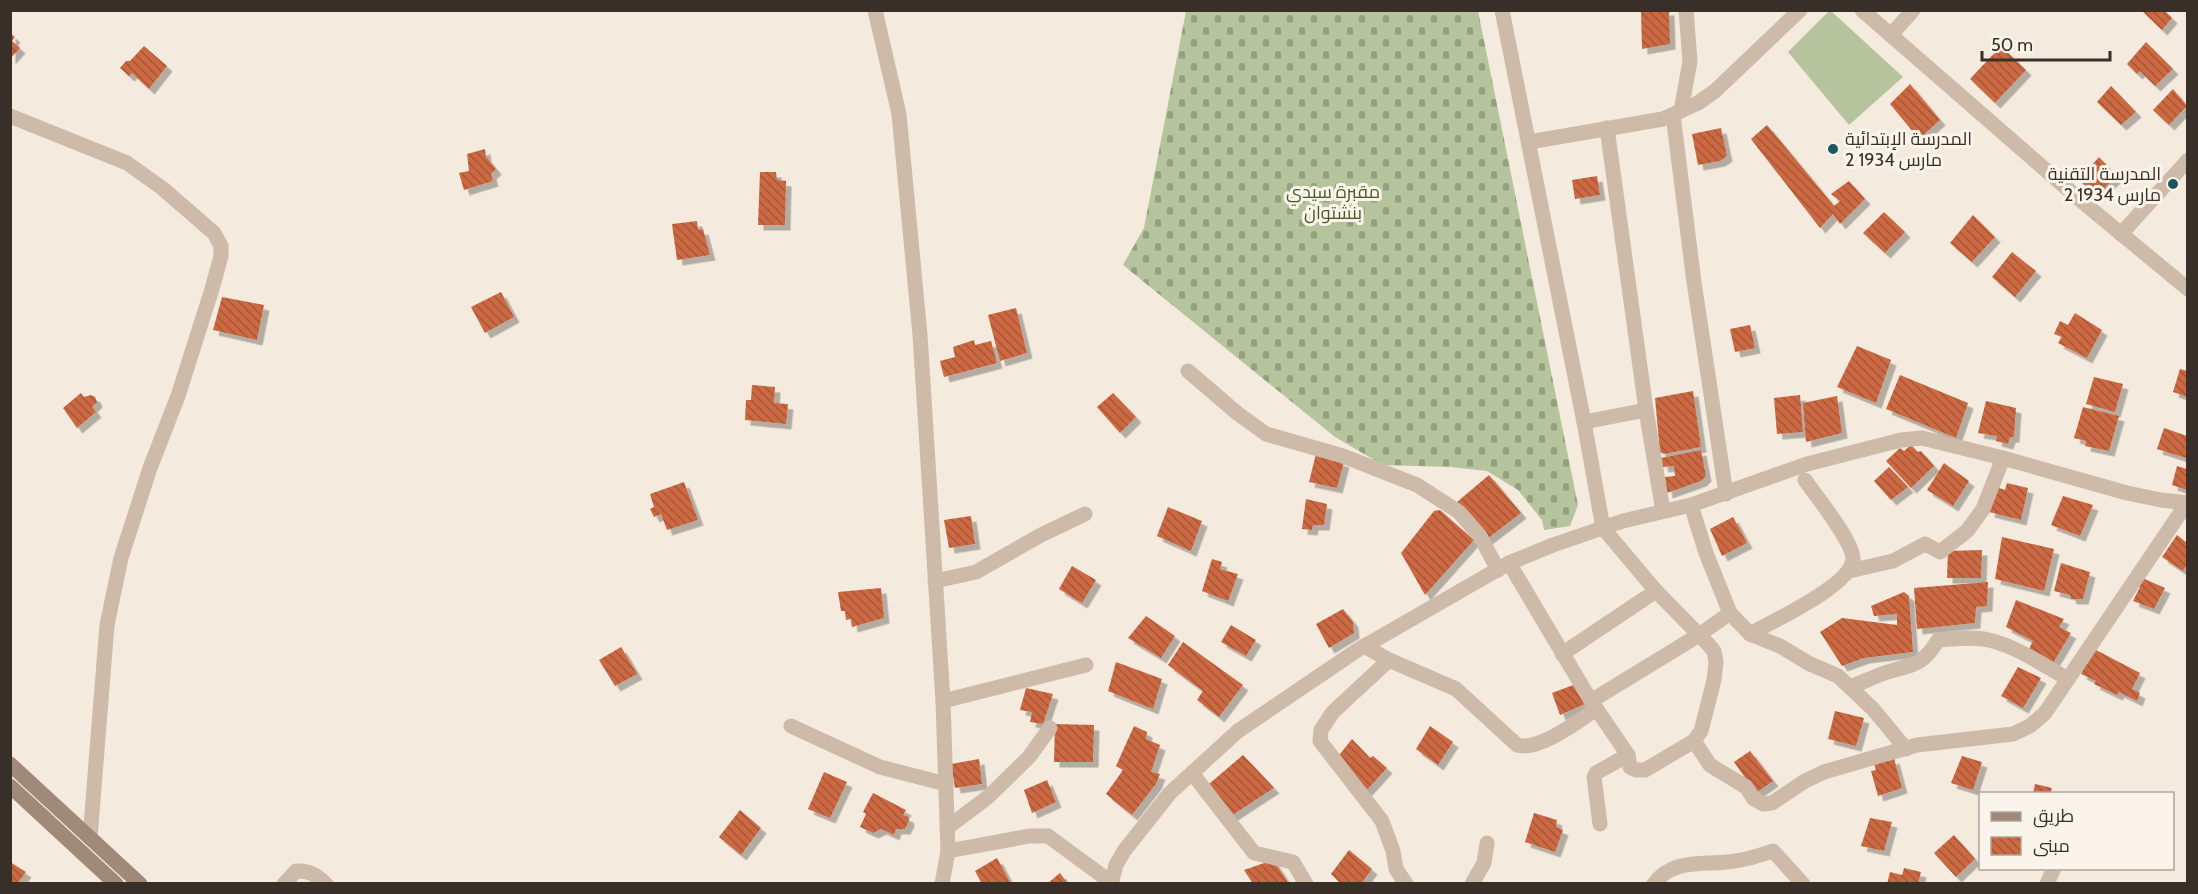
<svg xmlns="http://www.w3.org/2000/svg" width="2198" height="894" font-family="Cabin,Cairo,sans-serif">
<defs>
<pattern id="cemetery-stones" width="16" height="16" patternUnits="userSpaceOnUse" patternTransform="scale(1.5)"><rect width="16" height="16" fill="#b5c49c"/><path d="M2 7V4a2 2 0 0 1 4 0v3zM10 15v-3a2 2 0 0 1 4 0v3z" fill="#94a07f"/></pattern>
<pattern id="building-back-hatch" width="6" height="6" patternUnits="userSpaceOnUse" patternTransform="scale(1.5)"><rect width="6" height="6" fill="#cd6942"/><path d="M-1 5l2 2M0 0l6 6M5-1l2 2" fill="none" stroke="#a75737"/></pattern>
<filter id="shadow"><feDropShadow dx="5.5" dy="5.5" stdDeviation="0" flood-color="#0004"/></filter>
</defs>
<rect width="100%" height="100%" fill="#f4eadd"/>
<polygon fill="url(#cemetery-stones)" points="1186,11 1478,11 1578,505 1570,526 1544,530 1542,520 1518,490 1487,471 1451,467 1383,465 1335,437 1123,265 1144,228"/>
<polygon fill="#b5c49c" points="1829,11 1831,11 1903,77 1849,125 1788,52"/>
<g fill="url(#building-back-hatch)" filter="url(#shadow)">
<polygon points="1641,10 1669,10 1670,44 1642,49"/>
<polygon points="2141,10 2164,10 2172,18 2162,30"/>
<polygon points="10,33 15,37 12,41 20,48 10,59"/>
<polygon points="2146,42 2173,69 2155,86 2140,71 2137,74 2127,64"/>
<polygon points="144,46 167,66 149,89 132,73 129,76 120,68 126,61 130,61"/>
<polygon points="2001,46 2026,70 1995,103 1970,79"/>
<polygon points="1910,84 1940,120 1919,139 1890,104"/>
<polygon points="2111,86 2136,112 2121,125 2097,102"/>
<polygon points="2173,89 2187,106 2169,125 2153,110"/>
<polygon points="1767,125 1834,206 1840,201 1831,194 1849,181 1865,199 1840,224 1833,214 1820,228 1751,139"/>
<polygon points="1721,128 1727,156 1720,161 1698,165 1692,134"/>
<polygon points="485,149 486,157 496,169 491,174 493,181 464,190 459,173 469,171 467,154"/>
<polygon points="2099,157 2117,176 2096,196 2079,180"/>
<polygon points="760,172 776,172 777,180 786,181 785,225 758,225"/>
<polygon points="1597,176 1600,195 1575,199 1572,180"/>
<polygon points="1884,212 1905,232 1885,253 1863,233"/>
<polygon points="1973,215 1995,237 1972,262 1950,243"/>
<polygon points="697,221 698,230 703,229 710,255 677,260 672,224"/>
<polygon points="2012,252 2036,271 2015,297 1992,277"/>
<polygon points="501,292 514,317 485,333 471,307"/>
<polygon points="222,297 264,305 257,340 213,330"/>
<polygon points="1016,308 1027,353 1000,361 988,315"/>
<polygon points="2075,313 2102,330 2087,358 2058,343 2062,337 2054,334 2060,321 2068,325"/>
<polygon points="1750,325 1755,348 1735,352 1730,329"/>
<polygon points="974,340 975,345 991,341 997,363 944,377 940,361 955,357 953,347"/>
<polygon points="1857,346 1891,360 1876,403 1837,387"/>
<polygon points="2180,369 2187,371 2187,397 2173,392"/>
<polygon points="1900,375 1968,403 1956,438 1886,409"/>
<polygon points="2094,377 2123,384 2115,412 2086,404"/>
<polygon points="752,385 775,387 774,403 788,404 786,424 745,420 746,400 751,400"/>
<polygon points="1693,391 1701,447 1664,454 1660,452 1655,398"/>
<polygon points="81,393 84,397 91,395 95,397 97,402 92,407 96,412 77,428 63,408"/>
<polygon points="1113,393 1136,417 1120,433 1097,407"/>
<polygon points="1800,395 1803,432 1777,434 1774,398"/>
<polygon points="1837,396 1842,433 1806,442 1803,403"/>
<polygon points="1986,401 2016,408 2014,437 2010,437 2008,444 1996,441 1997,436 1978,433"/>
<polygon points="2083,407 2119,416 2109,451 2085,446 2086,441 2074,438"/>
<polygon points="2164,428 2187,436 2186,458 2157,449"/>
<polygon points="1911,445 1918,452 1921,451 1934,466 1911,488 1886,461 1900,448 1904,451"/>
<polygon points="1701,450 1706,476 1701,481 1667,493 1665,477 1675,476 1674,466 1663,467 1661,458"/>
<polygon points="1316,454 1344,462 1337,488 1309,482"/>
<polygon points="1944,463 1969,481 1953,506 1927,490"/>
<polygon points="2177,466 2187,469 2187,490 2172,485"/>
<polygon points="1889,467 1908,487 1891,500 1874,481"/>
<polygon points="1489,475 1521,513 1487,539 1457,502"/>
<polygon points="684,482 698,520 667,530 661,514 654,517 650,509 654,507 650,494"/>
<polygon points="2007,483 2028,488 2021,520 1989,512 1996,487 2005,490"/>
<polygon points="2063,496 2093,505 2080,536 2051,525"/>
<polygon points="1306,499 1327,504 1324,525 1313,525 1312,530 1302,529"/>
<polygon points="1168,507 1202,521 1191,551 1157,536"/>
<polygon points="1440,510 1474,540 1425,595 1401,553 1434,511"/>
<polygon points="971,516 975,544 949,548 944,520"/>
<polygon points="1733,517 1747,543 1722,556 1710,529"/>
<polygon points="2177,535 2187,543 2187,564 2183,571 2162,557"/>
<polygon points="2002,537 2054,549 2044,591 1995,579"/>
<polygon points="1982,550 1981,578 1947,578 1948,551"/>
<polygon points="1212,559 1222,562 1220,569 1238,574 1228,601 1202,591"/>
<polygon points="2061,563 2090,572 2083,599 2071,599 2070,595 2054,591"/>
<polygon points="1072,566 1096,580 1082,603 1059,589"/>
<polygon points="2140,577 2165,588 2154,609 2133,601 2140,587 2135,585"/>
<polygon points="1988,582 1987,606 1976,607 1975,623 1917,629 1914,588"/>
<polygon points="881,588 884,618 852,627 851,619 846,620 845,611 841,611 838,592"/>
<polygon points="1904,592 1909,596 1913,652 1864,658 1842,666 1820,632 1842,618 1897,625 1897,614 1874,616 1871,606"/>
<polygon points="2016,600 2064,619 2059,627 2071,633 2053,663 2029,649 2033,641 2006,627"/>
<polygon points="1343,609 1353,622 1354,633 1329,648 1316,624"/>
<polygon points="1146,616 1175,636 1161,658 1128,638"/>
<polygon points="1231,625 1256,640 1246,656 1221,642"/>
<polygon points="1183,642 1243,685 1219,717 1197,700 1203,691 1168,665"/>
<polygon points="621,647 637,674 615,686 599,660"/>
<polygon points="2094,649 2140,673 2132,689 2140,693 2137,701 2119,692 2117,695 2094,684 2096,681 2081,674"/>
<polygon points="1116,662 1162,679 1153,709 1108,691"/>
<polygon points="2018,667 2041,678 2023,708 2001,696"/>
<polygon points="1576,684 1585,704 1560,715 1552,693"/>
<polygon points="1026,688 1053,694 1043,724 1030,722 1032,712 1020,710"/>
<polygon points="1835,711 1864,718 1856,746 1828,739"/>
<polygon points="1055,724 1094,725 1093,762 1054,762"/>
<polygon points="1134,726 1147,732 1146,739 1160,745 1151,772 1160,774 1156,784 1132,815 1106,794 1123,770 1116,766"/>
<polygon points="1430,726 1453,742 1438,765 1416,749"/>
<polygon points="1352,739 1370,758 1373,756 1387,768 1366,791 1336,759"/>
<polygon points="1750,751 1773,781 1756,793 1734,762"/>
<polygon points="1243,755 1274,788 1231,816 1209,784"/>
<polygon points="1962,756 1982,762 1973,790 1951,783"/>
<polygon points="1894,758 1902,788 1878,796 1871,771 1876,770 1874,764"/>
<polygon points="979,759 982,784 955,788 951,764"/>
<polygon points="824,772 847,782 830,818 808,809"/>
<polygon points="1047,780 1056,802 1032,813 1024,790"/>
<polygon points="2035,784 2052,788 2050,794 2033,794"/>
<polygon points="873,793 906,810 903,815 908,817 909,821 905,829 896,829 894,835 881,829 873,833 860,827 866,814 863,812"/>
<polygon points="740,810 761,828 741,855 719,837"/>
<polygon points="1534,813 1557,820 1556,827 1563,830 1555,852 1525,842"/>
<polygon points="1870,818 1892,822 1884,851 1861,846"/>
<polygon points="1954,835 1975,859 1956,877 1934,853"/>
<polygon points="1349,850 1372,869 1361,884 1341,884 1331,874"/>
<polygon points="997,858 1011,884 982,884 975,871"/>
<polygon points="1273,860 1289,884 1253,884 1244,870"/>
<polygon points="10,862 26,872 17,884 10,884"/>
<polygon points="1904,868 1921,872 1918,884 1887,884 1890,872 1902,875"/>
<polygon points="1060,873 1068,884 1047,884"/>
</g>
<g fill="none" stroke-linecap="round" stroke-linejoin="round">
<g stroke="#cdbaa8" stroke-width="15">
<polyline points="875,10 899,114 920,335 943,701 948,851 942,884"/>
<polyline points="1502,10 1584,422 1603,528 1656,591 1708,644 1714,651 1716,662 1714,680 1701,731 1694,741 1645,770 1636,770 1630,767 1628,755 1596,773 1594,777 1600,824"/>
<polyline points="1862,10 2079,199 2188,289"/>
<polyline points="1891,35 1913,10"/>
<polyline points="1681,111 1690,61 1686,10"/>
<polyline points="1673,115 1694,282 1726,494"/>
<polyline points="10,116 127,163 162,188 214,233 221,246 221,256 212,289 178,396 150,468 121,558 107,625 90,838"/>
<polyline points="1607,128 1646,410 1663,511"/>
<polyline points="1529,142 1663,119 1698,103 1715,91 1800,10"/>
<polyline points="2121,234 2188,160"/>
<polyline points="1188,371 1237,413 1266,434 1343,456 1417,485 1459,512 1480,536 1498,570"/>
<polyline points="1584,422 1646,410"/>
<path d="M1691,505L1706,553L1730,613L1750,634C1773,621 1852,585 1853,559C1853,541 1816,496 1805,480"/>
<polyline points="1509,563 1591,701 1628,755"/>
<polyline points="1849,571 1893,561 1925,544 1940,552 1967,531 1983,509 2003,458"/>
<polyline points="935,581 976,572 1041,535 1085,514"/>
<polyline points="1750,634 1780,646 1808,663 1838,676 1873,709 1906,749"/>
<path d="M1364,646L1389,660L1456,689L1517,745C1538,752 1579,721 1596,709"/>
<polyline points="1562,654 1656,591"/>
<polyline points="1389,660 1333,712 1321,730 1320,741 1382,821 1393,851 1396,869 1406,884"/>
<path d="M1850,687C1861,683 1871,678 1882,674C1909,664 1921,669 1938,640C1954,639 1973,636 1989,640C2018,647 2043,665 2068,679"/>
<polyline points="943,701 1086,665"/>
<polyline points="1591,701 1699,635 1730,613"/>
<polyline points="791,726 880,767 946,784"/>
<polyline points="1694,741 1710,765 1746,787 1754,799 1763,804 1772,803 1805,781 1824,772 1917,745 2013,734 2030,726 2045,713 2187,503"/>
<polyline points="1192,773 1254,853 1293,862 1306,884"/>
<polyline points="947,828 988,797 1029,757 1050,728"/>
<polyline points="948,851 1029,836 1048,836 1112,883"/>
<path d="M284,884L296,871C309,870 316,875 326,884"/>
<polyline points="1111,884 1116,865 1124,851 1170,793 1238,731 1356,651 1509,563 1553,545 1623,521 1691,505 1807,464 1901,440 1922,438 2003,458 2127,493 2161,500 2188,503"/>
<polyline points="1472,884 1484,863 1487,843"/>
<path d="M1654,884C1672,859 1701,865 1727,862C1742,861 1758,856 1773,851L1803,884"/>
<polyline points="2047,884 2054,868"/>
</g>
<g stroke="#a18979" stroke-width="15">
<polyline points="10,764 140,884"/>
<polyline points="10,786 116,884"/>
</g>
</g>
<g fill="#1b575e" stroke="#fbf4ea" stroke-width="2">
<circle cx="1833" cy="149" r="6"/>
<circle cx="2173" cy="184" r="6"/>
</g>
<g text-anchor="middle" dominant-baseline="central" stroke-width="6" stroke-linejoin="round" paint-order="stroke">
<g font-size="18" fill="#392f29" stroke="#fbf4ea" text-anchor="start">
<text x="1845" y="139">المدرسة الإبتدائية<tspan x="1845" dy="21">2 مارس 1934</tspan></text>
<text x="2161" y="174" text-anchor="end">المدرسة التقنية<tspan x="2161" dy="21">2 مارس 1934</tspan></text>
</g>
<g font-size="18" fill="#47592b" stroke="#fbf4ea">
<text x="1333" y="192">مقبرة سيدي<tspan x="1333" dy="21">بنشتوان</tspan></text>
</g>
</g>
<rect width="2198" height="894" fill="none" stroke="#392f29" stroke-width="24"/>
<rect x="1979" y="792" width="195" height="78" fill="#fbf4ea" stroke="#ada59d" stroke-width="1.5"/>
<rect x="1991" y="812" width="30" height="9" fill="#a18979" stroke="#ada59d" stroke-width="1.5"/>
<text x="2033" y="822" font-size="18" fill="#392f29">طريق</text>
<rect x="1991" y="837" width="30" height="18" fill="url(#building-back-hatch)" stroke="#ada59d" stroke-width="1.5"/>
<text x="2033" y="852" font-size="18" fill="#392f29">مبنى</text>
<path d="M1982 51v9h128v-9" fill="none" stroke="#392f29" stroke-width="3"/>
<text x="1991" y="51" font-size="18" fill="#392f29" stroke="#fbf4ea" stroke-width="4.5" paint-order="stroke">50 m</text>
</svg>
